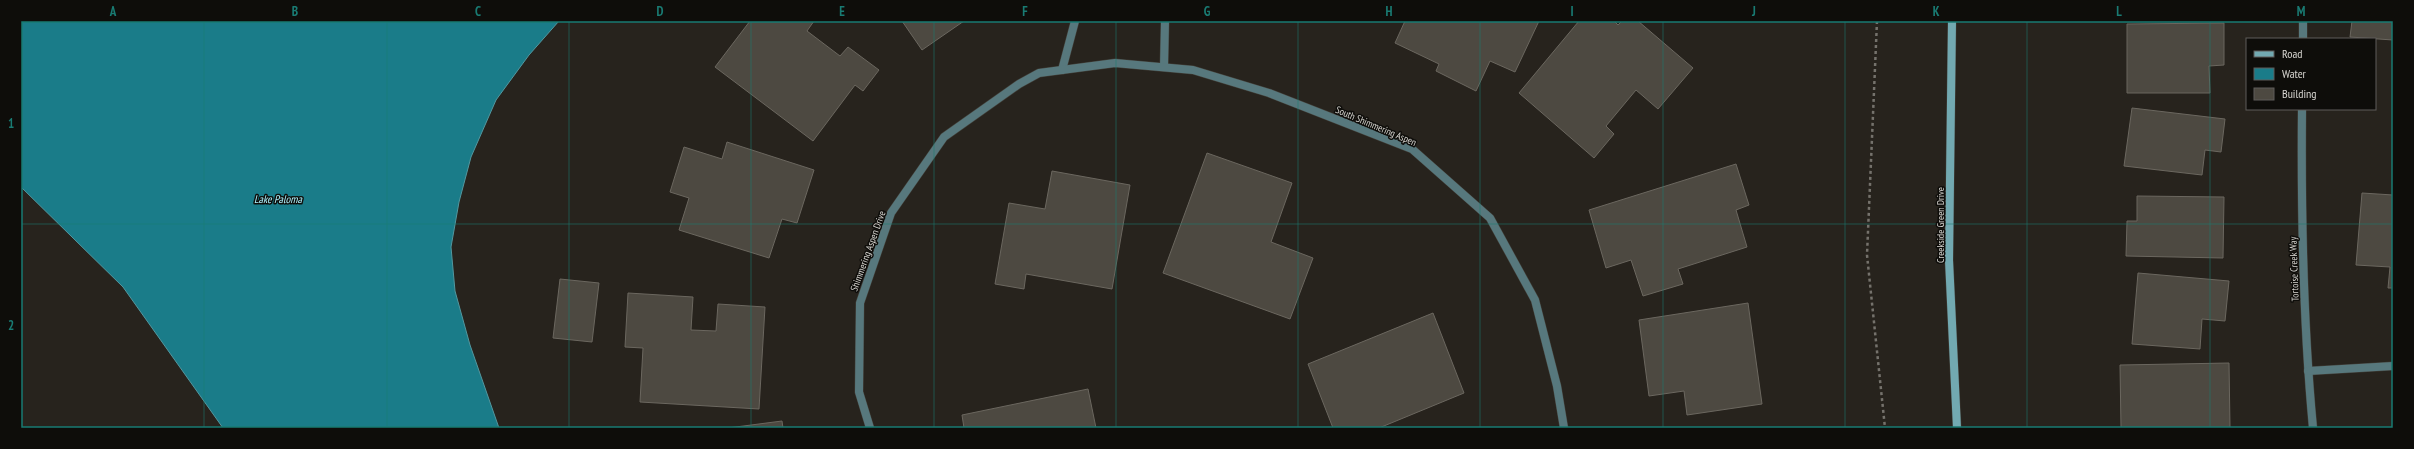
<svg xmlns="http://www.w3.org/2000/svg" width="2414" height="449" font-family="'PT Sans Narrow',sans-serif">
<rect width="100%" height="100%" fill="#27231d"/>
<polygon fill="#1a7c89" stroke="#53979f" points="21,21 559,21 529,55 496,100 471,157 459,202 451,247 455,291 470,345 499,428 223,428 123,287 21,187"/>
<g fill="#4d4941" stroke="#6b675f">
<polygon points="750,21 814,21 807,31 840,56 848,47 879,70 863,91 855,85 813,141 715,67"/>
<polygon points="902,21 964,21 922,50"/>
<polygon points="1405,21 1539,21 1515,72 1490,61 1476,91 1436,71 1439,64 1395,43"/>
<polygon points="1579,21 1614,21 1618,25 1622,21 1638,21 1693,68 1658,109 1636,90 1606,126 1614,134 1594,158 1519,93"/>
<polygon points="2352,21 2393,21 2393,40 2350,37"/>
<polygon points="2224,23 2224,65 2209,66 2210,93 2127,93 2127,24"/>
<polygon points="2132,108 2225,119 2221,152 2205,150 2202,175 2124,166"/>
<polygon points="727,142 814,170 797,223 782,219 769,258 679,230 689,198 670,192 684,147 722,159"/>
<polygon points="1207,153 1292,183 1271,242 1313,258 1290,319 1163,273"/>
<polygon points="1736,164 1749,205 1736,210 1747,247 1678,269 1683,284 1643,296 1631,260 1606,268 1589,210"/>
<polygon points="1052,171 1130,185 1112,289 1026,274 1024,289 995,284 1009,203 1045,209"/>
<polygon points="2362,193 2393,195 2393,288 2388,288 2390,267 2356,265"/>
<polygon points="2137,196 2224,197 2223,258 2126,256 2127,221 2137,221"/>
<polygon points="2138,273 2229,281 2225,321 2202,319 2200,349 2132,344"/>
<polygon points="560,279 599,283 592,342 553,338"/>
<polygon points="628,293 693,297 691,330 716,331 718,304 765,307 759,409 640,402 643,348 625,347"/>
<polygon points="1748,303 1762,404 1687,415 1684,391 1649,396 1639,320"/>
<polygon points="1433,313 1464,393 1379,428 1333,428 1308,364"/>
<polygon points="2229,363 2230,428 2121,428 2120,365"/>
<polygon points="1088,389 1096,428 964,428 962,415"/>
<polygon points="782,421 783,428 728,428"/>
</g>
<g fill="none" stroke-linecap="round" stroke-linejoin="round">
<g stroke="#43403a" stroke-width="9">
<g id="street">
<polyline points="2303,39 2303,21"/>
<polyline points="1164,67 1165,21"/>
<polyline points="1062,70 1075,21"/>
<path d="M2302,109C2301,215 2303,322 2313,428"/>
<polyline points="2308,371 2393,366"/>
<polyline points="870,428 859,392 860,303 891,213 944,137 1019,84 1039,73 1115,63 1193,70 1269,93 1412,149 1490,218 1535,300 1557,386 1564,428"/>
</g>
</g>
<g stroke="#43403a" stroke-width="9">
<polyline id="secondary" points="1952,21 1949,260 1957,428"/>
</g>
<polyline stroke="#75726c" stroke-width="2.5" stroke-dasharray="3 3" stroke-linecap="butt" points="1877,21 1867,255 1885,428"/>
<use href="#street" stroke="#57787d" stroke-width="8"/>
<use href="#secondary" stroke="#72a9b1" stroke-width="8"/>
</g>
<path fill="none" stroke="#197b73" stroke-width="1" stroke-opacity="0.55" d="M204,21V428M387,21V428M569,21V428M751,21V428M934,21V428M1116,21V428M1298,21V428M1480,21V428M1663,21V428M1845,21V428M2027,21V428M2210,21V428M21,224H2393"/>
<g text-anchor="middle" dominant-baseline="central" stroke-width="3" stroke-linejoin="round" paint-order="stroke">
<g font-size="10" fill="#d8d6d1" stroke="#0e0d0a">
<text transform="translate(1376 126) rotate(23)">South Shimmering Aspen</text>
<text transform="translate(1940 225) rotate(-90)">Creekside Green Drive</text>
<text transform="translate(868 251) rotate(-70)">Shimmering Aspen Drive</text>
<text transform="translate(2294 269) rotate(-92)">Tortoise Creek Way</text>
</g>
<g font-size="11" font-style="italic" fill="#adf2fd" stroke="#0e0d0a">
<text x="278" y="199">Lake Paloma</text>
</g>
</g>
<rect width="2414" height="449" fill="none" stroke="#0e0d0a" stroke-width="44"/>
<rect x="2246" y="38" width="130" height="72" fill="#0e0d0a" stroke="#5f5d5a"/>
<rect x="2254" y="51" width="20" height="6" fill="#72a9b1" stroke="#5f5d5a"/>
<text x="2282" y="58" font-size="12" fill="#d8d6d1">Road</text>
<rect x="2254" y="68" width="20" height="12" fill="#1a7c89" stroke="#5f5d5a"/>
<text x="2282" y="78" font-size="12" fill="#d8d6d1">Water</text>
<rect x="2254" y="88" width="20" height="12" fill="#4d4941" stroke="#5f5d5a"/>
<text x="2282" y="98" font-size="12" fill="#d8d6d1">Building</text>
<rect x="22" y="22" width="2370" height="405" fill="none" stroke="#197b73" stroke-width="1.5"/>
<g font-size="13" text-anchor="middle" font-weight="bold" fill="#197b73">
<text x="113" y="16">A</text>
<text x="295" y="16">B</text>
<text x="478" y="16">C</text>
<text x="660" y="16">D</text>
<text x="842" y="16">E</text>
<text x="1025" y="16">F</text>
<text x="1207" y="16">G</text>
<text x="1389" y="16">H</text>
<text x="1572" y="16">I</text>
<text x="1754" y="16">J</text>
<text x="1936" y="16">K</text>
<text x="2119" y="16">L</text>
<text x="2301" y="16">M</text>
<text x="11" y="128">1</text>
<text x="11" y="330">2</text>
</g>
</svg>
